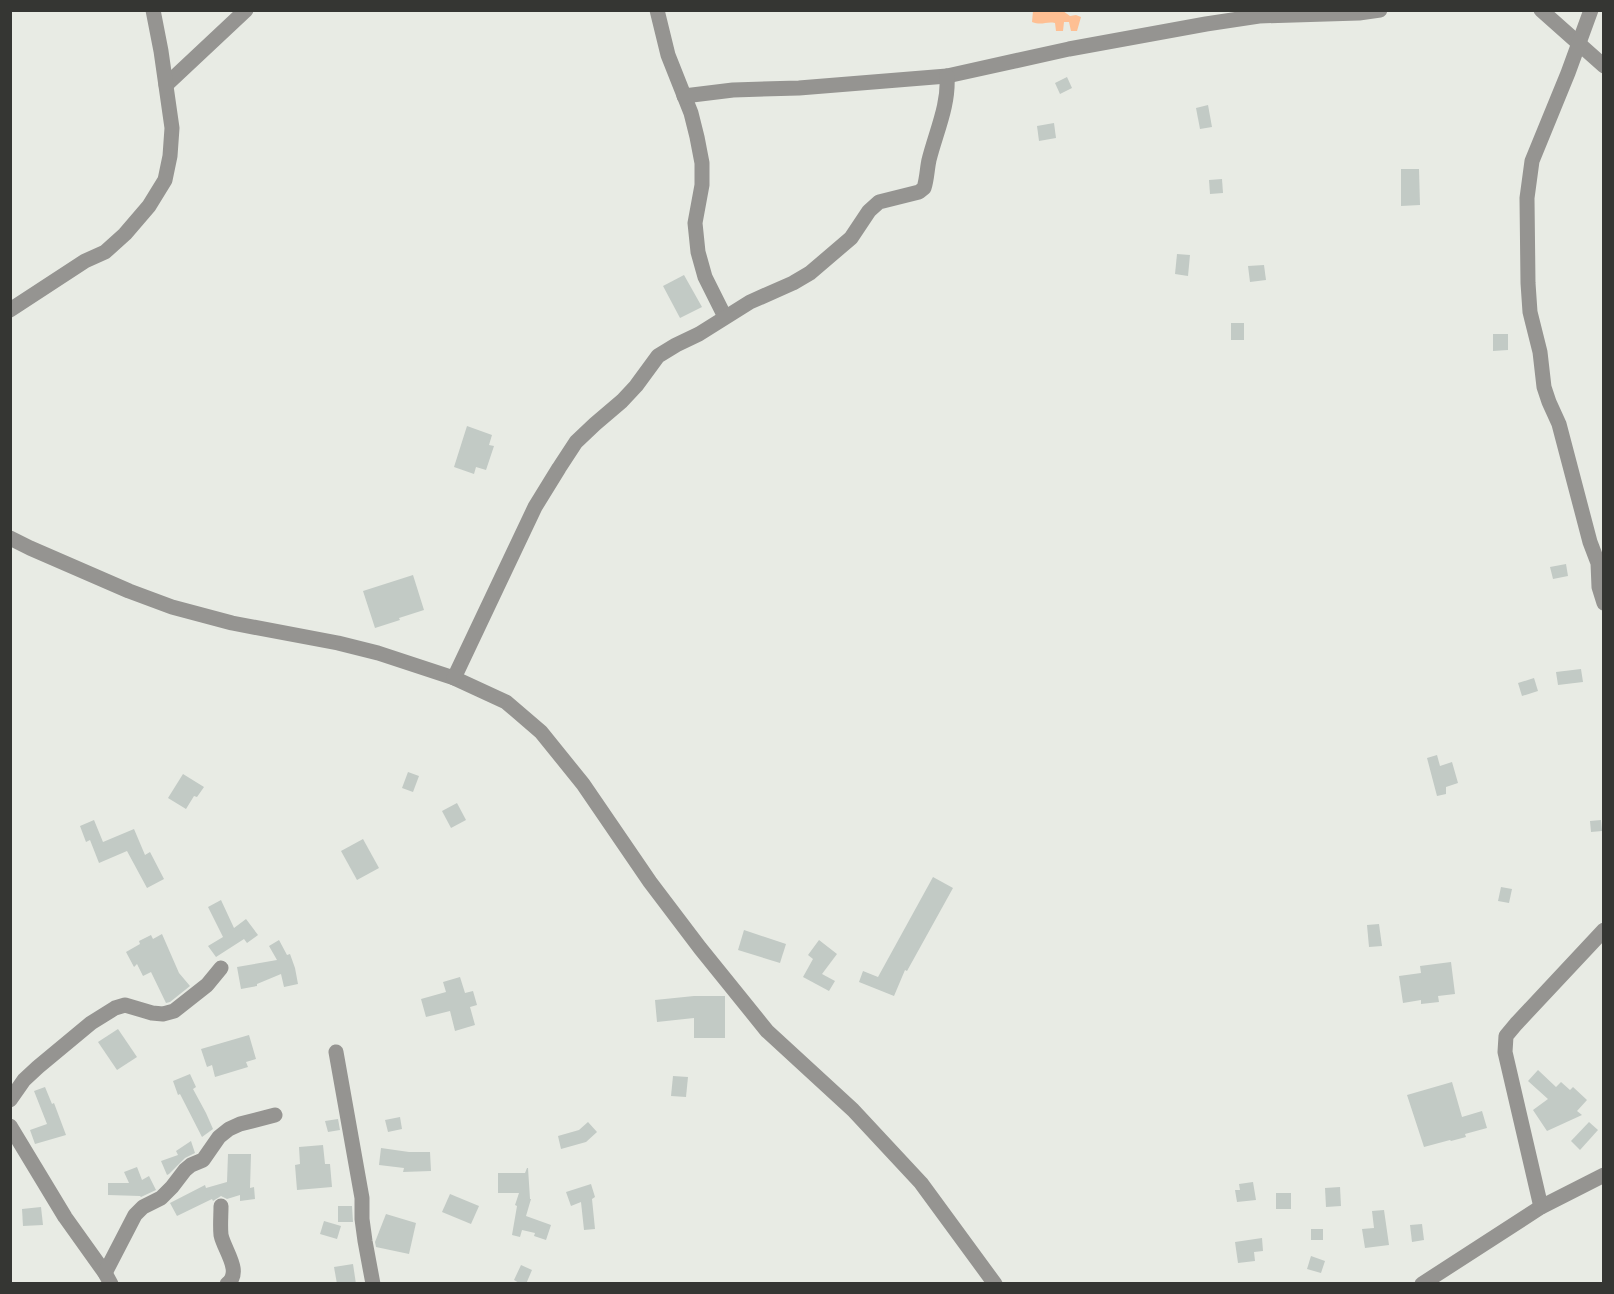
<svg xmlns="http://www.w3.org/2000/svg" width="1614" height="1294" font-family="'Sofia Sans Condensed',sans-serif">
<rect width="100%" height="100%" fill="#e8ebe4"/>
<path fill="#febf93" d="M1033,11H1063L1070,16L1076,15L1081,17L1077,31H1071L1069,22H1064L1063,31H1056L1055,23C1046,21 1042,26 1032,22Z"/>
<g fill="#c2cac5">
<polygon points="1067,77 1072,88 1060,94 1055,83"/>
<polygon points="1208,105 1212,127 1200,129 1196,108"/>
<polygon points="1054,123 1056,138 1039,141 1037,126"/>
<polygon points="1401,169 1419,169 1420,205 1401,206"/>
<polygon points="1222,179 1223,193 1210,194 1209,180"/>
<polygon points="1177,254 1190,255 1188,276 1175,274"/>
<polygon points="1264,265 1266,280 1250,282 1248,266"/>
<polygon points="684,275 702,307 680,318 663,286"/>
<rect x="1231" y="323" width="13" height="17"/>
<polygon points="1493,334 1508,334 1508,350 1493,351"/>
<polygon points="467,426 492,435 489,445 494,446 486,470 476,467 474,474 454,467"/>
<polygon points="1566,564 1568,576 1553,579 1550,567"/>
<polygon points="413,575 424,610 399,618 400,620 375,628 363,591"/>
<polygon points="1581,669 1583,682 1558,685 1556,672"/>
<polygon points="1534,678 1538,691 1522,696 1518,683"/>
<polygon points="1437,755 1440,766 1452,762 1458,783 1446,787 1446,794 1437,796 1427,758"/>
<polygon points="408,772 419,776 413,792 402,788"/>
<polygon points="183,774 204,787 197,797 194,796 186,809 168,798"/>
<polygon points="457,803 466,820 451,828 442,811"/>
<polygon points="94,820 103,842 134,829 145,855 150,852 164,879 147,888 127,851 99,863 90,840 86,842 80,826"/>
<polygon points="1601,820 1602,831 1591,832 1590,821"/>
<polygon points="363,839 379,868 357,880 341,851"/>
<polygon points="933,877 953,888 907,971 905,970 894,996 859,982 863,971 878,977"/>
<polygon points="1501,887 1512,889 1509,903 1498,901"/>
<polygon points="221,900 234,928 246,919 258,935 247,943 244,939 216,957 208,946 223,937 208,907"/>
<polygon points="1379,924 1382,946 1369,947 1367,925"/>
<polygon points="744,930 786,944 780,963 738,950"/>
<polygon points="162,934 179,973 190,986 170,1002 166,1003 151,972 143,976 137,964 134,967 126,952 140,944 139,941 151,935 153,939"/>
<polygon points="279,940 287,955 290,954 295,968 298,984 284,987 281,974 257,984 257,986 241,989 237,967 277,960 269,946"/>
<polygon points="819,940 837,954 822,974 835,981 829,991 803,977 813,959 808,955"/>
<polygon points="1451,962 1455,994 1438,996 1439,1002 1421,1004 1421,1000 1403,1003 1399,976 1421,973 1420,966"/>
<polygon points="460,977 465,993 473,991 477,1005 470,1007 475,1025 455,1031 450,1011 426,1017 421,999 446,992 443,982"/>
<polygon points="694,996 725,996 725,1038 694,1038 694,1018 657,1022 655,1000"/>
<polygon points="118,1029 137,1057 117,1070 98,1042"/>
<polygon points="249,1035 256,1059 246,1062 248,1067 215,1077 212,1065 207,1067 201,1049"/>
<polygon points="1538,1070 1556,1087 1561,1082 1570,1090 1573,1087 1587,1100 1577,1111 1582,1115 1547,1131 1533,1110 1548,1099 1528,1081"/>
<polygon points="190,1074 196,1087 193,1089 206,1113 213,1129 202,1137 180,1094 178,1095 173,1081"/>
<polygon points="673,1076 688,1077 686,1097 671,1096"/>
<polygon points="1452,1082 1462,1117 1482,1111 1487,1128 1465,1134 1466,1137 1451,1141 1450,1140 1424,1147 1407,1095"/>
<polygon points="45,1087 52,1104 54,1103 66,1135 35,1144 30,1130 47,1124 34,1091"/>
<polygon points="400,1117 402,1129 388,1132 385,1120"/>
<polygon points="338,1119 340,1130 328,1132 325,1121"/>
<polygon points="588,1122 597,1132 586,1142 561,1149 558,1136 579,1130"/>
<polygon points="1589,1122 1598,1130 1580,1150 1571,1141"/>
<polygon points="191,1141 195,1153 185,1158 169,1174 167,1175 161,1161 178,1155 176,1151"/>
<polygon points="323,1145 325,1164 330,1164 332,1187 297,1190 295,1165 300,1164 299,1147"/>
<polygon points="381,1148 409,1152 430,1152 431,1171 403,1172 404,1168 379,1165"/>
<polygon points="228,1154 251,1154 250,1188 254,1187 255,1199 240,1201 240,1195 227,1199 221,1196 213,1201 212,1199 177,1216 170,1203 205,1185 206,1188 227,1182"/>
<polygon points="137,1167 142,1180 149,1176 156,1190 141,1197 140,1196 108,1195 108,1183 129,1183 124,1172"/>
<polygon points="527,1168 528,1168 530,1199 531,1199 526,1216 551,1225 546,1240 534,1236 535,1233 522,1230 520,1237 512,1235 517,1206 515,1205 519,1193 498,1193 498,1173 525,1173"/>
<polygon points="1253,1182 1256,1200 1237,1202 1235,1190 1240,1190 1239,1184"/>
<polygon points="591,1184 595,1197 592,1199 595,1229 584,1230 581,1202 571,1206 566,1192"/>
<polygon points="1340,1187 1341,1206 1326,1207 1325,1188"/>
<rect x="1276" y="1193" width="15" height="16"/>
<polygon points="450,1194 479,1206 471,1224 442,1212"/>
<polygon points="338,1206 352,1206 353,1222 338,1222"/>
<polygon points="41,1207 43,1225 23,1226 22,1209"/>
<polygon points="1384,1210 1389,1245 1365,1248 1362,1229 1374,1228 1372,1211"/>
<polygon points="386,1214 416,1223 409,1254 376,1247 375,1242"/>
<polygon points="324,1221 341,1226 337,1239 320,1234"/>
<polygon points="1422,1224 1424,1240 1412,1242 1410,1225"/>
<rect x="1311" y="1229" width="12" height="11"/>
<polygon points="1262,1238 1263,1251 1254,1252 1255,1261 1238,1263 1235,1242"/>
<polygon points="1311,1256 1325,1261 1321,1273 1307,1269"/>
<polygon points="353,1264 356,1284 337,1284 334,1267"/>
<polygon points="521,1265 532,1270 526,1284 521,1284 514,1280"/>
</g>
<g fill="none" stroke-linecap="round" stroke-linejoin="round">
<g stroke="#959491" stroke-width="15">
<polyline points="657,10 668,55 691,113 697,137 702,163 702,185 695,223 698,252 705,277 725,317"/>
<polyline points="1541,10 1604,66"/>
<polyline points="1591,10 1568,73 1532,161 1527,198 1528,283 1530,312 1540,352 1544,387 1549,402 1559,424 1590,542 1598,563 1599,587 1604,603"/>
<polyline points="166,85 246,10"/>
<polyline points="684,96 733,90 799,88 947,76 1069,49 1206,24 1259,16 1359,13 1380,10"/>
<polyline points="10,310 85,261 105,252 125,234 149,206 165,180 170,156 172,128 161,51 153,10"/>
<polyline points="10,538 30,548 129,591 172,607 232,623 338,643 378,653 454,678 506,702 541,732 583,784 650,882 700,948 767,1031 853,1110 921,1183 995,1284"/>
<path d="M454,678L535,507L559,468L576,442L595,424L622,401L636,386L658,356L676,345L699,334L750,302L793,283L810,273L851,238L869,211L879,202L919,192L924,188C927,179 927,169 929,160C936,132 949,105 947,76"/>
<polyline points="336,1052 362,1198 362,1219 365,1241 373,1284"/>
<polyline points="10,1100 24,1080 38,1067 91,1023 115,1008 125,1005 152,1013 163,1014 174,1011 207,985 221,968"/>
<polyline points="10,1126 65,1217 105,1273 111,1284"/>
<path d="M221,1206C221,1216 220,1226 221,1235C224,1250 243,1272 227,1284"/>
<polyline points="1541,1207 1505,1052 1506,1036 1516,1024 1604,930"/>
<polyline points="105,1273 135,1215 143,1207 161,1198 172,1187 185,1170 191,1165 203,1160 219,1137 229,1129 240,1124 275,1115"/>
<polyline points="1422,1284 1541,1207 1604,1175"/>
</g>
</g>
<rect width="1614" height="1294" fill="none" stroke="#353633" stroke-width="24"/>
</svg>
